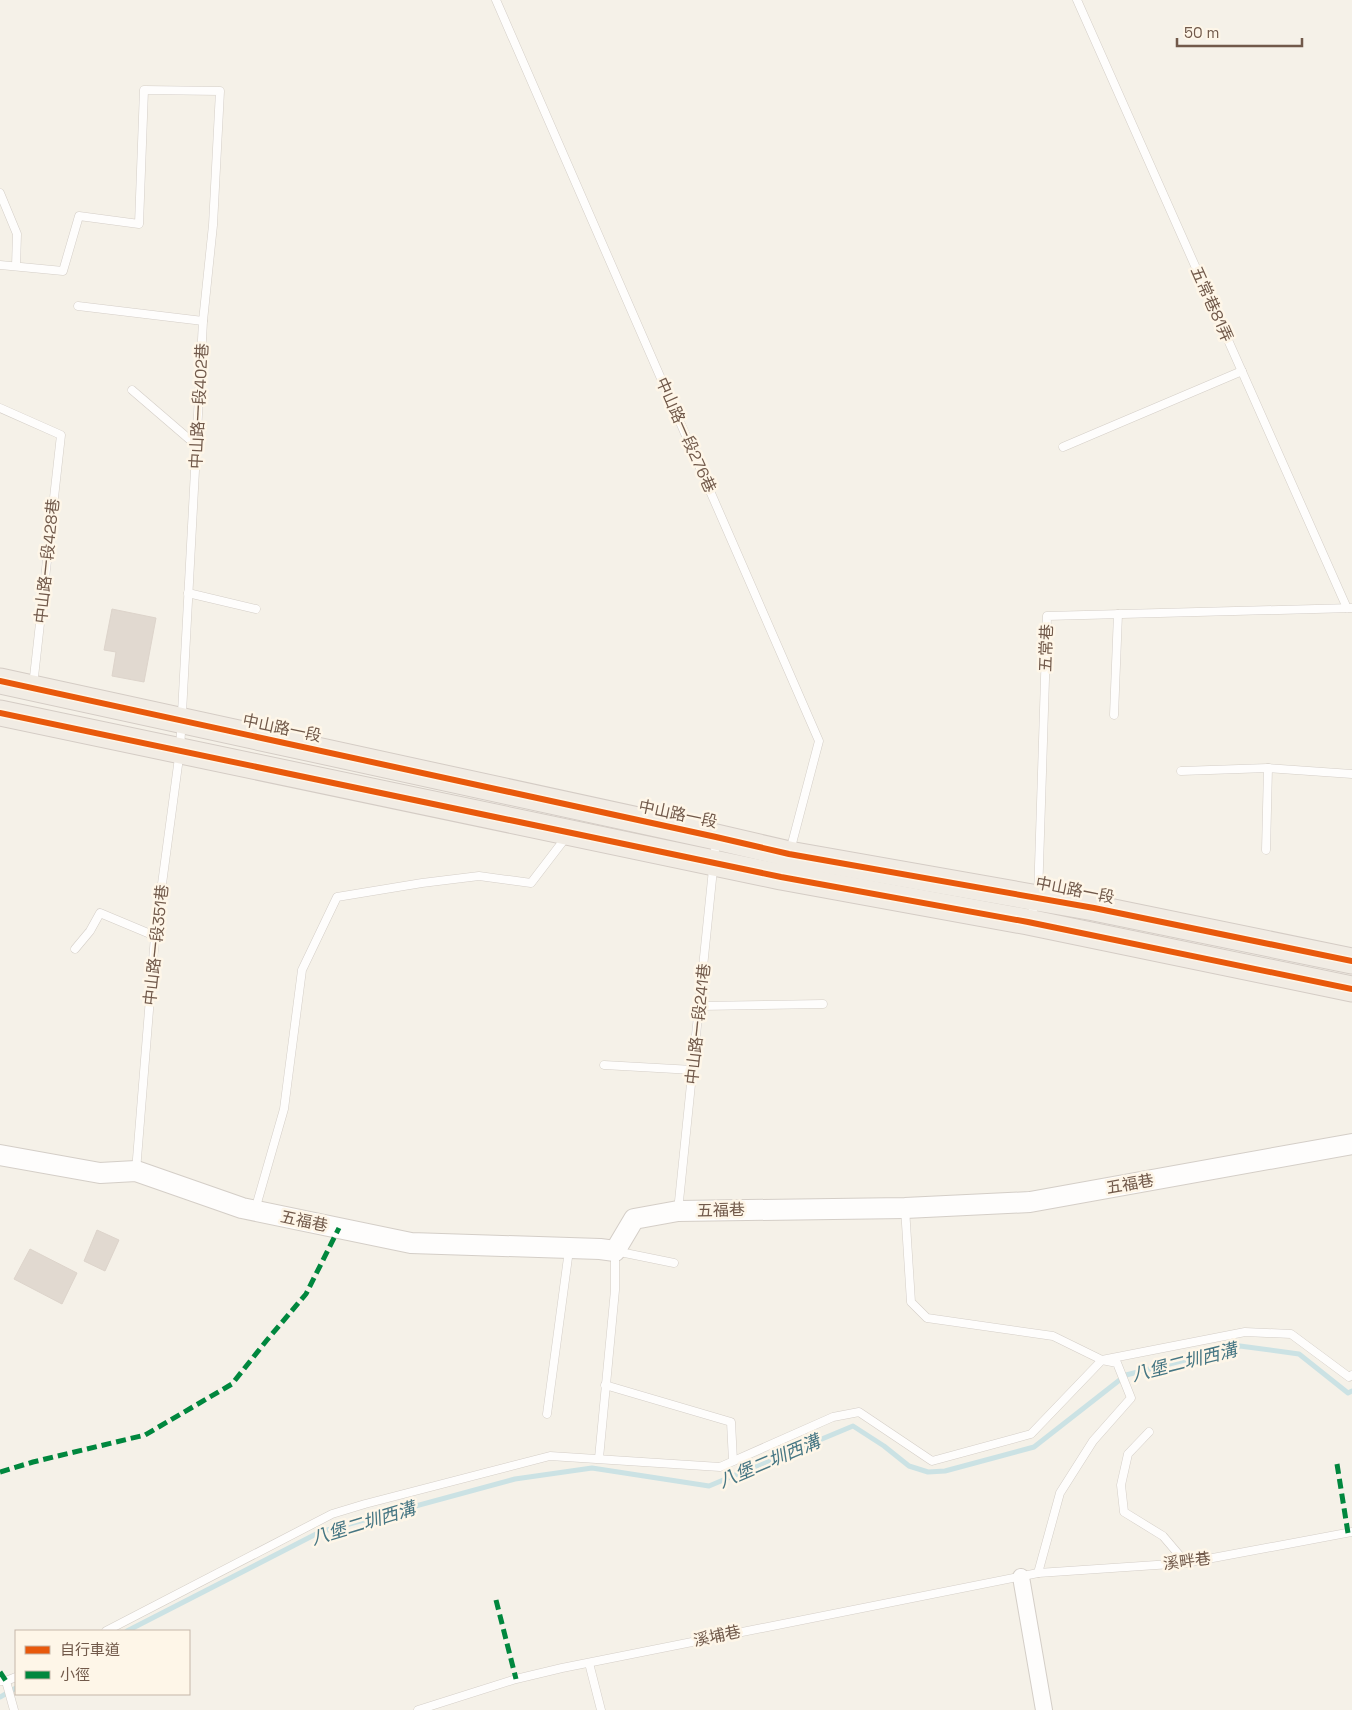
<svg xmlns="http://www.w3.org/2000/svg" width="1352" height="1710" font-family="'Space Grotesk','Noto Sans TC',sans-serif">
<rect width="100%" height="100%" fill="#f5f1e8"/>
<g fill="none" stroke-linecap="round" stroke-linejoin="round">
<g stroke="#cbe2e4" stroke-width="5">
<polyline points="127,1631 320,1532 515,1479 592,1468 709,1486 853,1426 884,1446 909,1466 928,1472 945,1471 1034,1447 1126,1375 1240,1346 1299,1354 1348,1393 1352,1391"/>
<polyline points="0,1697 16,1688"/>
</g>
</g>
<g fill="#e1d9d0" stroke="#ddd4cb">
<polygon points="112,609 156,618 144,682 112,676 116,652 104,650"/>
<polygon points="97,1230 119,1240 105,1271 84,1261"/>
<polygon points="30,1249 77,1273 62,1304 14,1279"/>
</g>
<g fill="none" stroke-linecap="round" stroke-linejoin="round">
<g stroke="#d4cec7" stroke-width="9">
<g id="service">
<polyline points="496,0 819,741 790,851"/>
<polyline points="1077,0 1347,608"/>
<polyline points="0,193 17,234 16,266"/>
<polyline points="0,265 63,271 79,216 139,224 144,90 220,91 213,225 203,321 180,750 155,936 136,1171"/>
<polyline points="78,306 203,321"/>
<polyline points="132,390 196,445"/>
<polyline points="0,408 61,435 33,686"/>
<polyline points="1063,447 1242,371"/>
<polyline points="188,593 256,609"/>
<polyline points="1114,715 1118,614"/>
<polyline points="1181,771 1268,768 1352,774"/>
<polyline points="1266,850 1268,768"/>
<polyline points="1029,920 1038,897 1047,616 1352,608"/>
<polyline points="75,949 90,931 100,913 155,936"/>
<polyline points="700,1006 823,1004"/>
<polyline points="604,1065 693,1070"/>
<polyline points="905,1208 911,1302 927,1318 1053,1336 1102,1360 1117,1363 1131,1398 1093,1441 1060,1493 1038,1573"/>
<polyline points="255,1210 284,1109 302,970 337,897 422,883 479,876 531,883 567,836"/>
<polyline points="678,1211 716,840"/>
<polyline points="605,1385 731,1422 733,1461"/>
<polyline points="547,1414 569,1250"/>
<polyline points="1149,1432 1128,1454 1121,1485 1124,1512 1163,1536 1186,1563"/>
<polyline points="599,1458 615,1290 615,1251 674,1263"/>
<polyline points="106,1631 332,1514 365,1504 550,1456 720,1467 833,1417 859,1412 932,1461 1031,1434 1102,1360 1245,1332 1291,1334 1349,1377 1352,1375"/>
<polyline points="589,1663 601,1710"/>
<polyline points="0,1681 6,1681 16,1677"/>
<polyline points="6,1681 14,1710"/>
<polyline points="418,1710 516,1679 562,1668 1038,1573 1186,1563 1352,1532"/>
</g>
</g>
<g stroke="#d4cec7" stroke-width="18">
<polyline id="minor" points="1021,1577 1044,1710"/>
</g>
<g stroke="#d4cec7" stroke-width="22">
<polyline id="tertiary" points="0,1155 100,1173 136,1171 242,1208 411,1243 600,1249 615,1251 634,1219 678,1211 905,1208 1030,1202 1352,1144"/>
</g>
<g stroke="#d4ccc5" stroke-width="27">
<g id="primary">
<polyline points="0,681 716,837 789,854 1094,908 1352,961"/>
<polyline points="0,713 781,877 1028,922 1352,989"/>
</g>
</g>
<use href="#service" stroke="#fefdfc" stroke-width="8"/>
<use href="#minor" stroke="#fefdfc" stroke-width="16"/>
<use href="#tertiary" stroke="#fefdfc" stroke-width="20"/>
<use href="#primary" stroke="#f1ece4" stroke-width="25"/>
<g stroke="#00873e" stroke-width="5" stroke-dasharray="10 5" stroke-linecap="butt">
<polyline points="1337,1464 1348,1533"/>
<polyline points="0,1472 33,1462 145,1435 232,1384 267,1340 306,1294 339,1228"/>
<polyline points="496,1600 516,1679"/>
<polyline points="0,1672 6,1681"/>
</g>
<g stroke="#fef6e8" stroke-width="9">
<g id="cycleway">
<polyline points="0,681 716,837 789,854 1094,908 1352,961"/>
<polyline points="0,713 781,877 1028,922 1352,989"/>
</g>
</g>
<use href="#cycleway" stroke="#e8590c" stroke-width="6"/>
</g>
<g text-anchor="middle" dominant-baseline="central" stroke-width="5" stroke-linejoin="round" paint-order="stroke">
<g font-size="16" fill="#71594a" stroke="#fef6e8">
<text transform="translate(1212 304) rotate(66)">五常巷81弄</text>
<text transform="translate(199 406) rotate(-87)">中山路一段402巷</text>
<text transform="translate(686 435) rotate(66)">中山路一段276巷</text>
<text transform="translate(47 561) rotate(-84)">中山路一段428巷</text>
<text transform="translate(1046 648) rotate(-88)">五常巷</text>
<text transform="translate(282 728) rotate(12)">中山路一段</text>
<text transform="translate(678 814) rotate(12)">中山路一段</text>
<text transform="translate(1075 890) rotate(11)">中山路一段</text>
<text transform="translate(156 945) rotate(-84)">中山路一段351巷</text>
<text transform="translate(698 1024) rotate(-84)">中山路一段241巷</text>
<text transform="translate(1130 1184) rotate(-10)">五福巷</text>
<text transform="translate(721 1210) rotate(-1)">五福巷</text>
<text transform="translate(304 1221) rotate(12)">五福巷</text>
<text transform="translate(1187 1561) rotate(-7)">溪畔巷</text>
<text transform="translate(717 1636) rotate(-12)">溪埔巷</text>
</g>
<g font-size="18" font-style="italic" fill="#467683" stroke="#fef6e8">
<text transform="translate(1184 1362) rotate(-14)">八堡二圳西溝</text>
<text transform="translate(769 1461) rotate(-23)">八堡二圳西溝</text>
<text transform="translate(363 1523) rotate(-17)">八堡二圳西溝</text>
</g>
</g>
<rect x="15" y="1630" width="175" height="65" fill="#fef6e8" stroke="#c6b7a9"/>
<rect x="25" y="1646" width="25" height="8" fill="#e8590c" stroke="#c6b7a9"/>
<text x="60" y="1655" font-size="15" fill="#71594a">自行車道</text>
<rect x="25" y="1671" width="25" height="8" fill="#00873e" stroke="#c6b7a9"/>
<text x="60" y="1680" font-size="15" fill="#71594a">小徑</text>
<path d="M1177 38v8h125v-8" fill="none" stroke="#71594a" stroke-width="2.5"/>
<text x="1184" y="38" font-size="15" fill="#71594a" stroke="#fef6e8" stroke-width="4" paint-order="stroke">50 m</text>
</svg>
